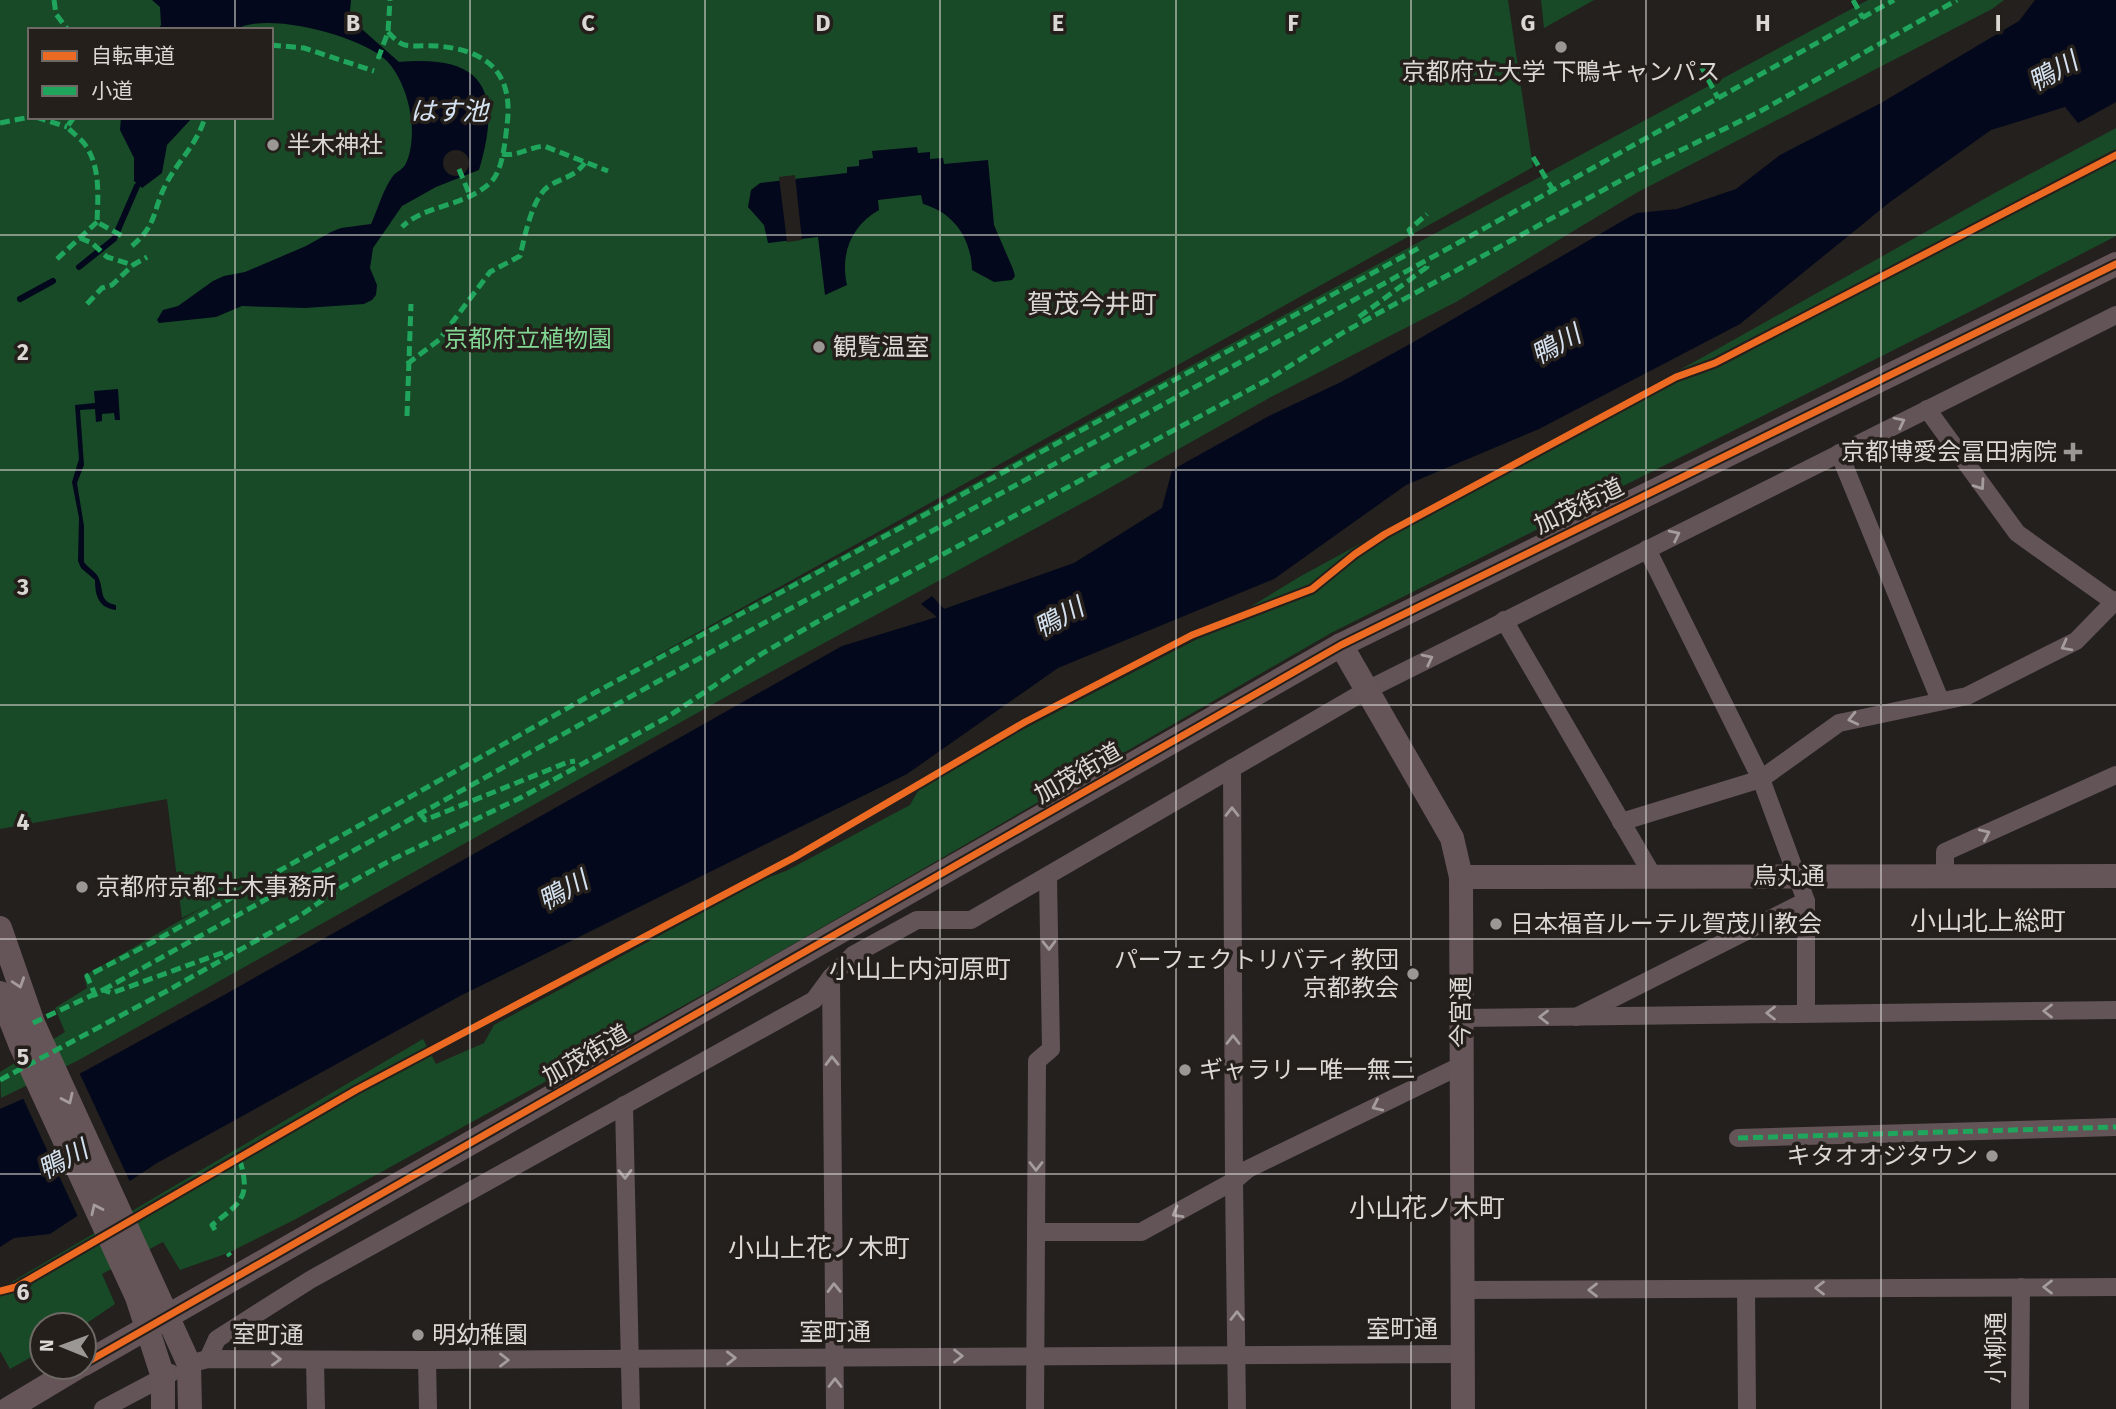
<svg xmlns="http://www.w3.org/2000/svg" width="2116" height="1409" font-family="'Fira Sans','Noto Sans JP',sans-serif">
<rect width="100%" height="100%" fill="#23201d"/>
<g fill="#194a27" fill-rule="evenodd">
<path d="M0,0H1508L1533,167L616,678L1369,269L1868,0H2004L1992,9L1638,192L1456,302L1271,397L1097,495L756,680L77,1061L1,1098L0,1072L65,1032L55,1008L87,988L84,976L207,905L182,918L167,799L0,829ZM30,30H271V117H30Z"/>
<polygon points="1541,0 1594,0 1544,28"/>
<polygon points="2116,128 2116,236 1985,304 1331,633 755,966 296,1219 228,1253 180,1270 163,1242 102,1274 115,1304 84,1325 42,1325 42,1351 10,1369 0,1351 0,1286 10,1283 423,1039 436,1064 484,1043 494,1025 764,879 786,871 910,805 919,789 993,745 1199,638 1301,576 1705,356 2000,190"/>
</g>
<g fill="#03081c">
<path d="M152,0H351L350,12L355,23L399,62C486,54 502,92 479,170L436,187L402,206L373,248L370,268L377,285L376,295L372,300L364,304L305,308L242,306L216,317L159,323L157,320L163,310L178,306L213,281L224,276L245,272L306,246L331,232L341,228L371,224C378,209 383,189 393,176C396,172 402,170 405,165C412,153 413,132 411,118C409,99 400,74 386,60C361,36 265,10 235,30H158L161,25L160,7Z"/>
<polygon points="2035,0 2116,0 2116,102 2078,123 2065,107 1991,130 1890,202 1740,324 1539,429 1406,485 1274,579 1058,668 907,774 460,996 157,1163 50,1234 14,1238 0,1247 0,1109 83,1072 224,995 842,646 937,617 921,604 932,596 944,609 1074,563 1162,508 1172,470 1269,416 1341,382 1410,344 1631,216 1637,213 1677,209 1736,189 1780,155 1881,103 2019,21"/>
<polygon points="121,117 193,117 167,145 162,173 142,188 134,181 134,158 120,130"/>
<path d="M917,147L918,153L930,152V159L943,158L944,164L988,160L994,225L1013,269L1015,276L1012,280L994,282L972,270C971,238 954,213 923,204L921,195L878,200L879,210C851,226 840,254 847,285L825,295L818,237L768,243L764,225L748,207L751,190L760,183L847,173V167L859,166V160L873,158L872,151Z"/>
<path d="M118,389L120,420H115L114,413L102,414V421L96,422L95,409L80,410L84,465L77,483L84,526V562C88,568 97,572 99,579C104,591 99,602 116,605V610C99,608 95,596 95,580L81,568L78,561L79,518L72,482L79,459L75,405L95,403L94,391Z"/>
</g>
<g fill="#23201d">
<circle cx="456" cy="163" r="13"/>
<polygon points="795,175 802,240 787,242 779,177"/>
<polygon points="78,1070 131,1184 79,1219 22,1096"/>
</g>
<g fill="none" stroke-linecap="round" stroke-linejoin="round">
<g stroke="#03081c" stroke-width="6">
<polyline points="79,267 114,239 137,186"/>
<polyline points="20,299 53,281"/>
</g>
<g stroke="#635457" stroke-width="18">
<polyline points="1927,409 2017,533 2114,602"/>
<polyline points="1839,453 1940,700"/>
<polyline points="1504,620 1653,876"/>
<polyline points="1232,768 1234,1181 1237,1409"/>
<polyline points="1621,822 1761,779 1647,549"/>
<polyline points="1945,876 1945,852 2116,775"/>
<polyline points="831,977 835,1409"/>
<polyline points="1806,1013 1806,901"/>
<polyline points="1576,1017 1806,901 1761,779 1839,723 1967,696 2076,641 2116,600"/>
<polyline points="1461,1018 2116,1010"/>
<polyline points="624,1105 631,1409"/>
<polyline points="1738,1138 2116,1127"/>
<polyline points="1036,1232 1141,1232 1234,1181 1248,1169 1460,1066"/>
<polyline points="1746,1289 1747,1409"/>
<polyline points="1462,1290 2116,1287"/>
<polyline points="208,1359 217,1339 310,1280 814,1000 831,977 853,955 917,920 971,920 1367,690 2116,315"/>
<polyline points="315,1360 316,1409"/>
<polyline points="427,1360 428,1409"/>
<polyline points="200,1361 208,1359 427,1360 1462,1354"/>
<polyline points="103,1409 171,1373"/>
<polyline points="1035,1409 1037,1061 1051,1049 1048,876"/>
<polyline points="2020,1409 2021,1287"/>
</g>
<g stroke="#665558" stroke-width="24">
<polyline points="1341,645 1452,838 1461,877 1463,1409"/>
<polyline points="1461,877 2116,876"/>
<polyline points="0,928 33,1023 189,1364 190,1409"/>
<polyline points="0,993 21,1046 137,1297 163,1377 163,1409"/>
<polyline points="84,1364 1341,645 2116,264"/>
<polyline points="8,1409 78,1367"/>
</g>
<g stroke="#20a55d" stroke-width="5" stroke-dasharray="10 5" stroke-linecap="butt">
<polyline points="54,0 56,14 68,30"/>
<polyline points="1853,0 1863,18"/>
<path d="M388,32C393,37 399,44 405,45C415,47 427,45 437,46C487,50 514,73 507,125C505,142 503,168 492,181C467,207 425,204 402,227"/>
<polyline points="271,45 304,48 374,71"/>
<polyline points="378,59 388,32 390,0"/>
<polyline points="1701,66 1718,98"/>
<polyline points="36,117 67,127"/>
<path d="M74,117L67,127C72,132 78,137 83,142C101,164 98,196 97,222L124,237"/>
<polyline points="0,123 30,117"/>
<path d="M502,154C518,157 529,147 544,146L608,171"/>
<polyline points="1533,157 1553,190"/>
<polyline points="459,169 470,196"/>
<polyline points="1412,236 1409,230 1427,214"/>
<polyline points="80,238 92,243 107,257 133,265"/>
<path d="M132,246C158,224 152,211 166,184C178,161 198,143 205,117"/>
<polyline points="57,259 97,222"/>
<polyline points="87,304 102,288 112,285 133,265 147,257"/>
<polyline points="1359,317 1427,267 1426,264"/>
<path d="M407,364L439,340L490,272L520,256C525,236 532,197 549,186C563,177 573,178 585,163"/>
<polyline points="407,416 411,304"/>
<polyline points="420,813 425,820 568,762 575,761"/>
<polyline points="103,990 691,663 1458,243 1894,0"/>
<polyline points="96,997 87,976 153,942 596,692 1419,248"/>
<polyline points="33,1023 103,990 112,993 227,951"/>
<polyline points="0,1080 165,992 298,917 342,887 393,859 522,797 666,718 763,653 817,622 1269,379 1344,332 1638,171 1759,112 1957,0"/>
<polyline points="1738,1138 2116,1127"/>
<path d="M215,1230L212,1225C243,1201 251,1197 239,1157"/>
<polyline points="228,1253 230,1256"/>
</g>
<g stroke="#251f1b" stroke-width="11">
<g id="cycleway">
<polyline points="0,1291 16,1287 356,1090 795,857 1025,722 1192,635 1312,589 1355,554 1385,534 1676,377 1715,363 2116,155"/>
<polyline points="84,1364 1341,645 2116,264"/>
</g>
</g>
<use href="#cycleway" stroke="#ed6a23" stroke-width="7"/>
</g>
<defs><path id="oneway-chevron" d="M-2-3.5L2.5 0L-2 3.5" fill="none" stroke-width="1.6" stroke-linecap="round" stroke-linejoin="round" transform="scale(1.75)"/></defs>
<g stroke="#a59c9c">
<use href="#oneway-chevron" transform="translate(1900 422) rotate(-27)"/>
<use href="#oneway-chevron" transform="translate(1980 485) rotate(55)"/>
<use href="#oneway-chevron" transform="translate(1675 535) rotate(-26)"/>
<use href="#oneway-chevron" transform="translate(2066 646) rotate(152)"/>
<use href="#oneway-chevron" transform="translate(1428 659) rotate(-27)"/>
<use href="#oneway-chevron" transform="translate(1853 719) rotate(167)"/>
<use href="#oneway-chevron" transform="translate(1232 812) rotate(-90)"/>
<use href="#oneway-chevron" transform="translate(1985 834) rotate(-24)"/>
<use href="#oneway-chevron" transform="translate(1049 945) rotate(89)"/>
<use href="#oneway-chevron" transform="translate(2048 1011) rotate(180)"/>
<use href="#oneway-chevron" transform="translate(1771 1013) rotate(180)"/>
<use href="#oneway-chevron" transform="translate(1544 1017) rotate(180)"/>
<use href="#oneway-chevron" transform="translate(1233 1040) rotate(-90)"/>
<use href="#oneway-chevron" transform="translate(832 1061) rotate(-91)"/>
<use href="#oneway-chevron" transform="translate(1377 1106) rotate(155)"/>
<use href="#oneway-chevron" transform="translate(1036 1166) rotate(90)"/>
<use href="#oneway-chevron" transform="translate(625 1174) rotate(89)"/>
<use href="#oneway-chevron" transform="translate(1177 1213) rotate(151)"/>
<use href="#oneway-chevron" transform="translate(2048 1287) rotate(180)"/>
<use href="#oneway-chevron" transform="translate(834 1288) rotate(-91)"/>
<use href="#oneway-chevron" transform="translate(1820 1288) rotate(180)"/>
<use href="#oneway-chevron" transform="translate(1593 1290) rotate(180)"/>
<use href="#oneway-chevron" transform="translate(1237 1316) rotate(-90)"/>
<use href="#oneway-chevron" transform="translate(958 1356)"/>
<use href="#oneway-chevron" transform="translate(731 1358) rotate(-1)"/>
<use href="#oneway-chevron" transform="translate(276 1359) rotate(1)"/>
<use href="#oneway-chevron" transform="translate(504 1360)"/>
<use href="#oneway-chevron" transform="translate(835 1383) rotate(-90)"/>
</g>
<g stroke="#a69c9c">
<use href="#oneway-chevron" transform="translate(19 983) rotate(71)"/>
<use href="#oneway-chevron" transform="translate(68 1099) rotate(65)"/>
<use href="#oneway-chevron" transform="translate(96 1209) rotate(-115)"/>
</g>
<path fill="none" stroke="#dbd7d4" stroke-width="2" stroke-opacity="0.55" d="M235,0V30M470,0V1409M705,0V1409M940,0V1409M1176,0V1409M1411,0V1409M1646,0V1409M1881,0V1409M235,117V1409M0,235H2116M0,470H2116M0,705H2116M0,939H2116M0,1174H2116"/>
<g fill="#9b9794" stroke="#251f1b" stroke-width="2.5">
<circle cx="1561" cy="47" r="7"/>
<circle cx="273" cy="145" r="7"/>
<circle cx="819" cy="347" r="7"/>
<path d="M2069.5 441.5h7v7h7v7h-7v7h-7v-7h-7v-7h7z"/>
<circle cx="82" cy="887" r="7"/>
<circle cx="1496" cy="924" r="7"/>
<circle cx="1413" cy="974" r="7"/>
<circle cx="1185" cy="1070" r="7"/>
<circle cx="1992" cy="1156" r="7"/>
<circle cx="418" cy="1335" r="7"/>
</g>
<g text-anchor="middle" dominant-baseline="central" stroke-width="7" stroke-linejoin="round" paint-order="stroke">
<g font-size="24" fill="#dbd7d4" stroke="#251f1b" text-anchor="start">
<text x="1561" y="72" text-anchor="middle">京都府立大学 下鴨キャンパス</text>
<text x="287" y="145">半木神社</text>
<text x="833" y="347">観覧温室</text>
<text x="2057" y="452" text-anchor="end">京都博愛会冨田病院</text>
<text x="96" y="887">京都府京都土木事務所</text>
<text x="1510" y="924">日本福音ルーテル賀茂川教会</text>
<text x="1399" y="960" text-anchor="end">パーフェクトリバティ教団<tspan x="1399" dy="28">京都教会</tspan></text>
<text x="1199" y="1070">ギャラリー唯一無二</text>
<text x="1978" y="1156" text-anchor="end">キタオオジタウン</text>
<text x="432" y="1335">明幼稚園</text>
</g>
<g font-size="24" fill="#80d692" stroke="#251f1b">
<text x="528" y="339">京都府立植物園</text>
</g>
<g font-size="24" fill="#dbd7d4" stroke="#251f1b">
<text transform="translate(1579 506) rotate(-26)">加茂街道</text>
<text transform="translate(1078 773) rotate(-30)">加茂街道</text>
<text x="1789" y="876">烏丸通</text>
<text transform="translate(1461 1012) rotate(-90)">今宮通</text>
<text transform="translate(586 1055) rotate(-30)">加茂街道</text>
<text x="1402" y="1329">室町通</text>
<text x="835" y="1332">室町通</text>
<text transform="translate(268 1335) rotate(1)">室町通</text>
<text transform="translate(1996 1348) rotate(-90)">小柳通</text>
</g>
<g font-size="26" font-style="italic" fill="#d4e2f1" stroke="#251f1b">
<text transform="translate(2053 72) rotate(-29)">鴨川</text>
<text x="449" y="111">はす池</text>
<text transform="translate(1556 345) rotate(-29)">鴨川</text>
<text transform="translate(1059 618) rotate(-29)">鴨川</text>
<text transform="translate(563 891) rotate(-29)">鴨川</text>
<text transform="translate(63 1160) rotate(-28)">鴨川</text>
</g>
<g font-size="26" fill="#dbd7d4" stroke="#251f1b">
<text x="1092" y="304">賀茂今井町</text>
<text x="1988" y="921">小山北上総町</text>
<text x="920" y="969">小山上内河原町</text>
<text x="1427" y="1208">小山花ノ木町</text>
<text x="819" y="1248">小山上花ノ木町</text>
</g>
</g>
<g font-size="23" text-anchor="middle" font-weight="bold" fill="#dbd7d4" stroke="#251f1b" stroke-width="7" stroke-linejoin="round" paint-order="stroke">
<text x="353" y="31">B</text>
<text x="588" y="31">C</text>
<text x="823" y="31">D</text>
<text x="1058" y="31">E</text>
<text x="1293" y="31">F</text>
<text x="1528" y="31">G</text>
<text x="1763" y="31">H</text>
<text x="1998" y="31">I</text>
<text x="23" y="360">2</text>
<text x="23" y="595">3</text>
<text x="23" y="830">4</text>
<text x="23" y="1065">5</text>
<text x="23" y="1300">6</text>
</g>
<rect x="28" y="28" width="245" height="91" fill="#251f1b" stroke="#6e6965" stroke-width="2"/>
<rect x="42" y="51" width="35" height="10" fill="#ed6a23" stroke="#6e6965" stroke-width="2"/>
<text x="91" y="63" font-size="21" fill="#dbd7d4">自転車道</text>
<rect x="42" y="86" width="35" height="10" fill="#20a55d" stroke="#6e6965" stroke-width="2"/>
<text x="91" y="98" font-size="21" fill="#dbd7d4">小道</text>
<g transform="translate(63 1346) rotate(271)"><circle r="33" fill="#251f1b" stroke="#6e6965" stroke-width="2"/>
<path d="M0-5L12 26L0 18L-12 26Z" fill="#9b9794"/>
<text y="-10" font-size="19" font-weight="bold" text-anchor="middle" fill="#dbd7d4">N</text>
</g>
</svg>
